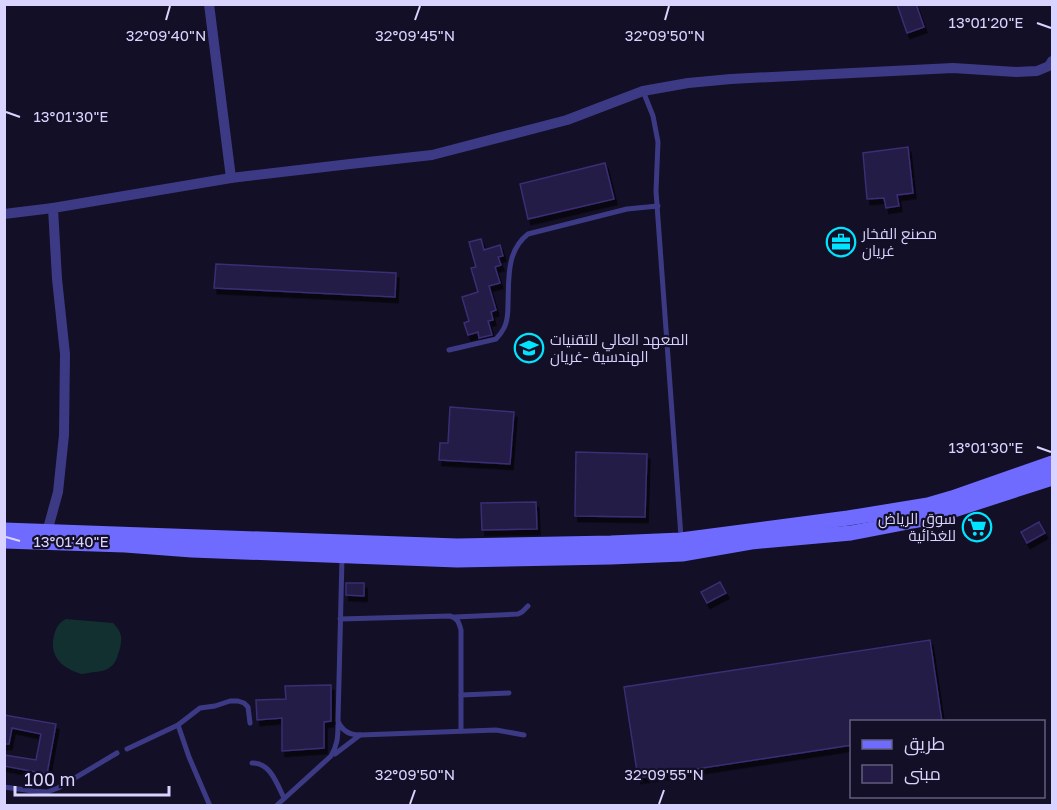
<svg xmlns="http://www.w3.org/2000/svg" width="1057" height="810" font-family="'Golos Text',Cairo,sans-serif">
<defs>
<filter id="shadow"><feDropShadow dx="3" dy="5.5" stdDeviation="0" flood-color="#0009"/></filter>
</defs>
<rect width="100%" height="100%" fill="#130f26"/>
<path fill="#12302f" d="M66,619L113,623C121,631 123,637 120,648C118,655 116,664 109,668C105,671 100,671 96,672C91,672 86,674 81,674C80,674 74,671 73,671C60,665 52,656 53,642C54,632 57,623 66,619Z"/>
<g fill="#241b47" stroke="#3b2d73" stroke-width="1.5" filter="url(#shadow)">
<polygon points="897,4 916,4 924,27 907,33"/>
<polygon points="908,147 913,193 897,195 899,206 886,208 884,198 867,199 863,153"/>
<polygon points="605,163 614,199 528,219 520,184"/>
<polygon points="481,239 484,250 500,245 503,256 498,257 501,265 495,267 500,283 489,286 496,310 491,312 493,320 488,321 492,335 479,338 478,332 468,335 464,323 469,321 462,297 478,292 471,268 476,267 469,242"/>
<polygon points="216,264 396,273 395,297 214,288"/>
<polygon points="450,407 514,412 510,464 439,460 440,443 448,443"/>
<polygon points="576,452 647,454 645,517 575,516"/>
<polygon points="536,502 537,529 482,530 481,503"/>
<polygon points="1039,522 1045,533 1027,543 1021,532"/>
<polygon points="720,582 726,593 707,603 701,592"/>
<polygon points="346,583 364,583 364,596 346,595"/>
<polygon points="930,640 942,722 852,722 852,745 638,778 624,687"/>
<polygon points="331,685 331,721 324,722 324,748 282,751 282,718 257,720 256,700 286,699 285,686"/>
<polygon points="4,715 56,724 47,774 4,766 4,755 36,760 41,734 12,728 9,744 4,744"/>
</g>
<g fill="none" stroke-linecap="round" stroke-linejoin="round">
<g stroke="#3d3a85" stroke-width="5">
<polyline points="643,91 653,116 658,142 656,191 681,537"/>
<path d="M449,350L496,339C499,336 502,332 504,328C508,321 508,312 508,304C509,279 506,251 528,234L627,209L658,206"/>
<path d="M342,558L338,721C342,731 349,735 360,735L496,730L524,735"/>
<polyline points="455,617 518,614 522,612 528,606"/>
<path d="M340,619L450,616C458,618 459,623 461,630V731"/>
<polyline points="461,695 509,693"/>
<polyline points="178,725 189,757 210,806"/>
<polyline points="127,749 178,725 200,708 215,706 230,701 238,701 244,703 248,707 250,723"/>
<polyline points="335,754 360,735"/>
<path d="M252,763C270,762 277,784 284,798"/>
<polyline points="4,787 33,791 47,792 58,788 117,753"/>
<path d="M276,806L331,756C337,746 338,738 338,725"/>
</g>
<g stroke="#3d3a85" stroke-width="10">
<polyline points="209,4 231,178"/>
<polyline points="4,214 53,208"/>
<polyline points="47,532 58,492 64,435 65,354 57,279 53,208 231,178 350,164 432,155 567,120 643,91 688,83 731,79 953,68 1016,72 1037,71 1049,66 1052,61"/>
</g>
<g stroke="#6f6bff" stroke-width="15">
<polyline points="4,530 457,546 611,543 681,540 848,518 928,505 952,498 1052,463"/>
<polyline points="4,541 125,545 192,550 457,560 611,557 682,554 751,542 851,533 929,518 1052,478"/>
</g>
</g>
<path fill="none" stroke="#d9d4ff" stroke-width="2" d="M166,20L170,6M415,20L420,6M665,20L669,6M1037,23L1051,28M6,112L20,117M1037,447L1051,452M6,537L20,541M410,804L415,790M659,804L664,790"/>
<defs>
<g id="office-ring" transform="scale(1.5)"><circle r="9.5" fill="#130f26" stroke="#00e5ff" stroke-width="1.5"/><path d="M-6-3h4V-5.5h4V-3h4V5H-6ZM-1-4.5V-3h2v-1.5ZM-6 0V1H6V0Z" fill="#00e5ff"/></g>
<g id="university-ring" transform="scale(1.5)"><circle r="9.5" fill="#130f26" stroke="#00e5ff" stroke-width="1.5"/><path d="M0-5L7-2L0 1L-7-2ZM-4 1L0 2.5L4 1V4Q0 6-4 4Z" fill="#00e5ff"/></g>
<g id="supermarket-ring" transform="scale(1.5)"><circle r="9.5" fill="#130f26" stroke="#00e5ff" stroke-width="1.5"/><path d="M-6-5.5h2.5l.6 2H6L4.5 2H-2.5L-4.4-4H-6ZM-1.5 3.2a1.3 1.3 0 1 0 .1 0ZM3 3.2a1.3 1.3 0 1 0 .1 0Z" fill="#00e5ff"/></g>
</defs>
<g fill-rule="evenodd">
<use href="#office-ring" x="841" y="242"/>
<use href="#university-ring" x="529" y="348"/>
<use href="#supermarket-ring" x="977" y="527"/>
</g>
<g text-anchor="middle" dominant-baseline="central" stroke-width="4.5" stroke-linejoin="round" paint-order="stroke">
<g font-size="15" fill="#d9d4ff" stroke="#130f26" text-anchor="start">
<text x="862" y="233">مصنع الفخار<tspan x="862" dy="17">غريان</tspan></text>
<text x="550" y="339">المعهد العالي للتقنيات<tspan x="550" dy="17">الهندسية -غريان</tspan></text>
<text x="956" y="518" text-anchor="end">سوق الرياض<tspan x="956" dy="17">للغذائية</tspan></text>
</g>
</g>
<g font-size="15" text-anchor="middle" fill="#d9d4ff" stroke="#130f26" stroke-width="4.5" stroke-linejoin="round" paint-order="stroke">
<text x="986" y="28">13°01'20"E</text>
<text x="166" y="41">32°09'40"N</text>
<text x="415" y="41">32°09'45"N</text>
<text x="665" y="41">32°09'50"N</text>
<text x="71" y="122">13°01'30"E</text>
<text x="986" y="453">13°01'30"E</text>
<text x="71" y="547">13°01'40"E</text>
<text x="415" y="780">32°09'50"N</text>
<text x="664" y="780">32°09'55"N</text>
</g>
<rect width="1057" height="810" fill="none" stroke="#d9d4ff" stroke-width="12"/>
<rect x="850" y="720" width="195" height="78" fill="#130f26" stroke="#625e7d" stroke-width="1.5"/>
<rect x="862" y="740" width="30" height="9" fill="#6f6bff" stroke="#625e7d" stroke-width="1.5"/>
<text x="904" y="750" font-size="18" fill="#d9d4ff">طريق</text>
<rect x="862" y="765" width="30" height="18" fill="#241b47" stroke="#625e7d" stroke-width="1.5"/>
<text x="904" y="780" font-size="18" fill="#d9d4ff">مبنى</text>
<path d="M15 786v9h154v-9" fill="none" stroke="#d9d4ff" stroke-width="3"/>
<text x="24" y="786" font-size="18" fill="#d9d4ff" stroke="#130f26" stroke-width="4.5" paint-order="stroke">100 m</text>
</svg>
